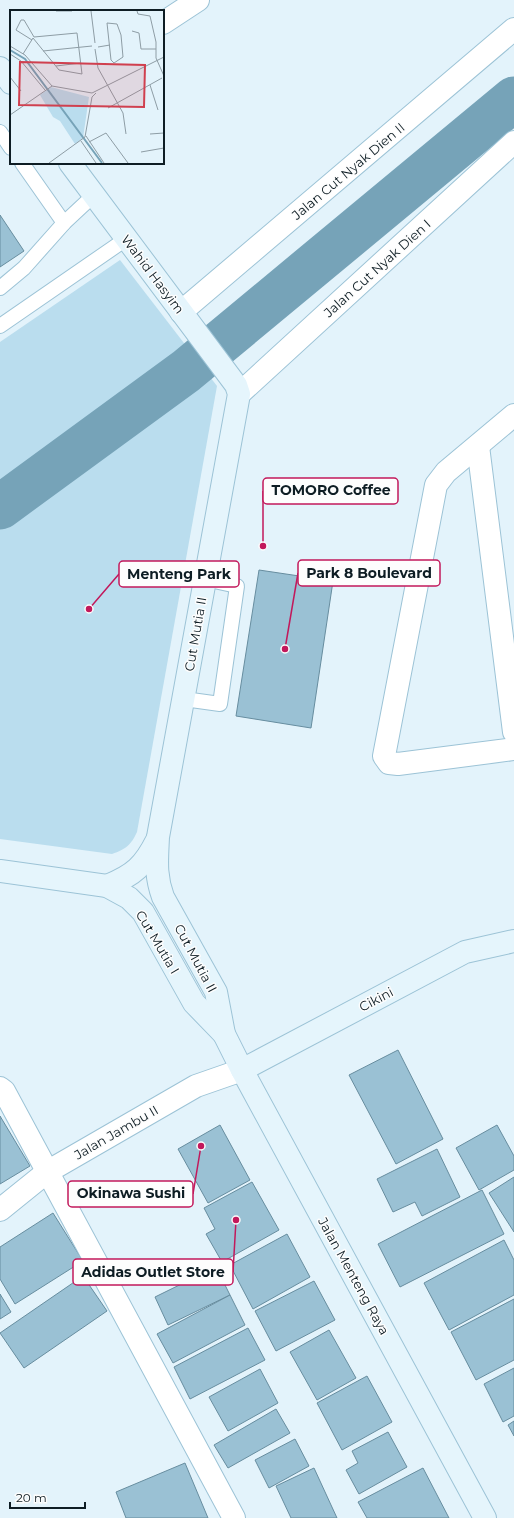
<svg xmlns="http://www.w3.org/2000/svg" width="514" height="1518" font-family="Montserrat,sans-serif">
<rect width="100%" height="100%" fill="#e3f3fb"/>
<path fill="#baddee" d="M120,260L217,386L137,832C131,845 126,849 112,854L0,839V342Z"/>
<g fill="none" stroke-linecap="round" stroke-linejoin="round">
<polyline stroke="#76a3b8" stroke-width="45" points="0,507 186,371 514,99"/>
</g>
<g fill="#9ac1d4" stroke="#678d9f">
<polygon points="0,215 24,251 0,267"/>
<polygon points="259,570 333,581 311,728 236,716"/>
<polygon points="398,1050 443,1139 396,1164 349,1075"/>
<polygon points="0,1116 30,1166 0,1184"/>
<polygon points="220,1125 250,1180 208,1203 178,1149"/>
<polygon points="497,1125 514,1156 514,1170 479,1190 456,1148"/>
<polygon points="437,1149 460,1197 422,1216 415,1202 393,1212 377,1179"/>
<polygon points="514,1177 514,1232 489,1193"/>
<polygon points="252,1182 279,1230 222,1262 206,1234 215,1229 204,1208"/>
<polygon points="482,1190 504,1234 400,1287 378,1244"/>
<polygon points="53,1213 83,1261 15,1304 0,1279 0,1247"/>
<polygon points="287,1234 310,1277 253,1309 230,1265"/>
<polygon points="504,1240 514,1260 514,1295 449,1330 424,1283"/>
<polygon points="216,1267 230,1295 168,1325 155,1297"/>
<polygon points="83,1276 107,1311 24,1368 0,1333"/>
<polygon points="314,1281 335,1320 276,1351 255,1311"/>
<polygon points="0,1294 11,1312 0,1319"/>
<polygon points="230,1295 245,1325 173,1363 157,1334"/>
<polygon points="514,1299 514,1360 476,1380 451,1332"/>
<polygon points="248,1328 265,1360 190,1399 174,1367"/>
<polygon points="329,1330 356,1378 317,1400 290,1352"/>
<polygon points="514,1368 514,1416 503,1422 484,1384"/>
<polygon points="260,1369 278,1403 228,1431 209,1397"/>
<polygon points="367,1376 392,1422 342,1450 317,1403"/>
<polygon points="276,1409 290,1433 228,1468 214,1445"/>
<polygon points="514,1421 514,1436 508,1425"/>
<polygon points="388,1432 407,1467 359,1494 346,1470 358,1463 352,1451"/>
<polygon points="295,1439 309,1466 269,1488 255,1460"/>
<polygon points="185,1463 208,1518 126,1518 116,1492"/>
<polygon points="314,1468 337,1518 291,1518 276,1486"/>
<polygon points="423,1468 449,1518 367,1518 358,1502"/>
</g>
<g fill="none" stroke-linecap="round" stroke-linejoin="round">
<g stroke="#9cc3d6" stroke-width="16">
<g id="lane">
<polyline points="0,132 11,148"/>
<polyline points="22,163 64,223"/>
<polyline points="0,288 24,268 64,223 94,195"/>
<polyline points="0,326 126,239"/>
<polyline points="184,699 220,704 237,586 205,579"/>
</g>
</g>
<g stroke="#9cc3d6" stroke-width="24">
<g id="street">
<polyline points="163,23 198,0"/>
<polyline points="181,312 514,29"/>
<polyline points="239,394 514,142"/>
<polyline points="514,415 446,472 436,485 384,756 389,763 398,764 514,749"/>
<polyline points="478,446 514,732"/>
<polyline points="0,1088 4,1091 234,1518"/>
<polyline points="0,1210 47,1172 196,1086 242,1070"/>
</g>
</g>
<g stroke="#9cc3d6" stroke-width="24">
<g id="secondary">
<polyline points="0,68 11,83"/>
<path d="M70,163L236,385L239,394L158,837C157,860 155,875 163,897L216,992L224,1034L242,1070L485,1518"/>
<polyline points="0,871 107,886 129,898 143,912 194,1003 224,1034"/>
<path d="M107,886C134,875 144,866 157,840"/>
<polyline points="242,1070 465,952 514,941"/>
</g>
</g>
<use href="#lane" stroke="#fff" stroke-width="14"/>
<use href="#street" stroke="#fff" stroke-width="22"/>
<use href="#secondary" stroke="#e5f5fc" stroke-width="22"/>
</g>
<g text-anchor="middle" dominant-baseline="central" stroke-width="3" stroke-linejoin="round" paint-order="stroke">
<g font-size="13" fill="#0e1d24" stroke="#fdfdfd">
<text transform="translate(348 171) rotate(-40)">Jalan Cut Nyak Dien II</text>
<text transform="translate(377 268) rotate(-42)">Jalan Cut Nyak Dien I</text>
<text transform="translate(153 274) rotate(53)">Wahid Hasyim</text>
<text transform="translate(195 634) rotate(-80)">Cut Mutia II</text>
<text transform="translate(158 942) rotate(59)">Cut Mutia I</text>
<text transform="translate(196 958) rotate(62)">Cut Mutia II</text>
<text transform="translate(376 999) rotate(-28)">Cikini</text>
<text transform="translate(116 1132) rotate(-30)">Jalan Jambu II</text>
<text transform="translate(354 1276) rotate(61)">Jalan Menteng Raya</text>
</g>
</g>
<g transform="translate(10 10)">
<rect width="154" height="154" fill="#e3f3fb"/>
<path d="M41,77L79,87L73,128L65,134L50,111L43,107L30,85Z" fill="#baddee"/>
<path fill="none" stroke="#76a3b8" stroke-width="2" d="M0,40L15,49L92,153"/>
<path fill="none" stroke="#8e9da5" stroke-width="1" d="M46,1H62M81,1L85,33M127,1L128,4L140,6L146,32V48L154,66M97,13L107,14L111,25L113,47L104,53L101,50ZM122,21L129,23L131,39H146M23,28L49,60L72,64L67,23L24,27M22,30L6,20L11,10H14L24,27M0,36L15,45L42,76M88,37L100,35M85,39L88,58L113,103L116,124M33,41L82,36M0,44L11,51L35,80M13,44L23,28M46,56L71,53M0,67L11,81M140,75L148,100M98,98L152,68M0,105L42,76L82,83L154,47M140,124L154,123M76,126L94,153M71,131L86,153M79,132L96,123L118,153M131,142L154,138M39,153L75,127L82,87L86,83"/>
<path fill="#d0404f" fill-opacity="0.15" stroke="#d0404f" stroke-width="2" d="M10,52L135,55L134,97L9,95Z"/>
<rect width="154" height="154" fill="none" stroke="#0e1d24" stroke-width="2"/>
</g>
<path fill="none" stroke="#c2185b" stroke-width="1.5" d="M263 546L263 491M285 649L298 573M89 609L119 574M201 1146L193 1194M236 1220L233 1272"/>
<g fill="#c2185b" stroke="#fdfdfd" stroke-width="1.5">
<circle cx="263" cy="546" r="4"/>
<circle cx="285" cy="649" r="4"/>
<circle cx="89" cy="609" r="4"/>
<circle cx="201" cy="1146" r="4"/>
<circle cx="236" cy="1220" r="4"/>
</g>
<g fill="#fdfdfd" stroke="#c2185b" stroke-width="1.5">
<rect x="263" y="478" width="135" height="26" rx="4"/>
<rect x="298" y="560" width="142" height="26" rx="4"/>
<rect x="119" y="561" width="120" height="26" rx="4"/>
<rect x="68" y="1181" width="125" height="26" rx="4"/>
<rect x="73" y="1259" width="160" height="26" rx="4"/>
</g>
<g font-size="14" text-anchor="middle" font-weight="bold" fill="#0e1d24">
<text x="331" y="495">TOMORO Coffee</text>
<text x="369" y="578">Park 8 Boulevard</text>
<text x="179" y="579">Menteng Park</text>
<text x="131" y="1198">Okinawa Sushi</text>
<text x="153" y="1277">Adidas Outlet Store</text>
</g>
<path d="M10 1502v6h75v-6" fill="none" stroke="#0e1d24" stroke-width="2"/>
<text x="16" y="1502" font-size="12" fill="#0e1d24" stroke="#fdfdfd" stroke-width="3" paint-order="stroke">20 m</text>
</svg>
